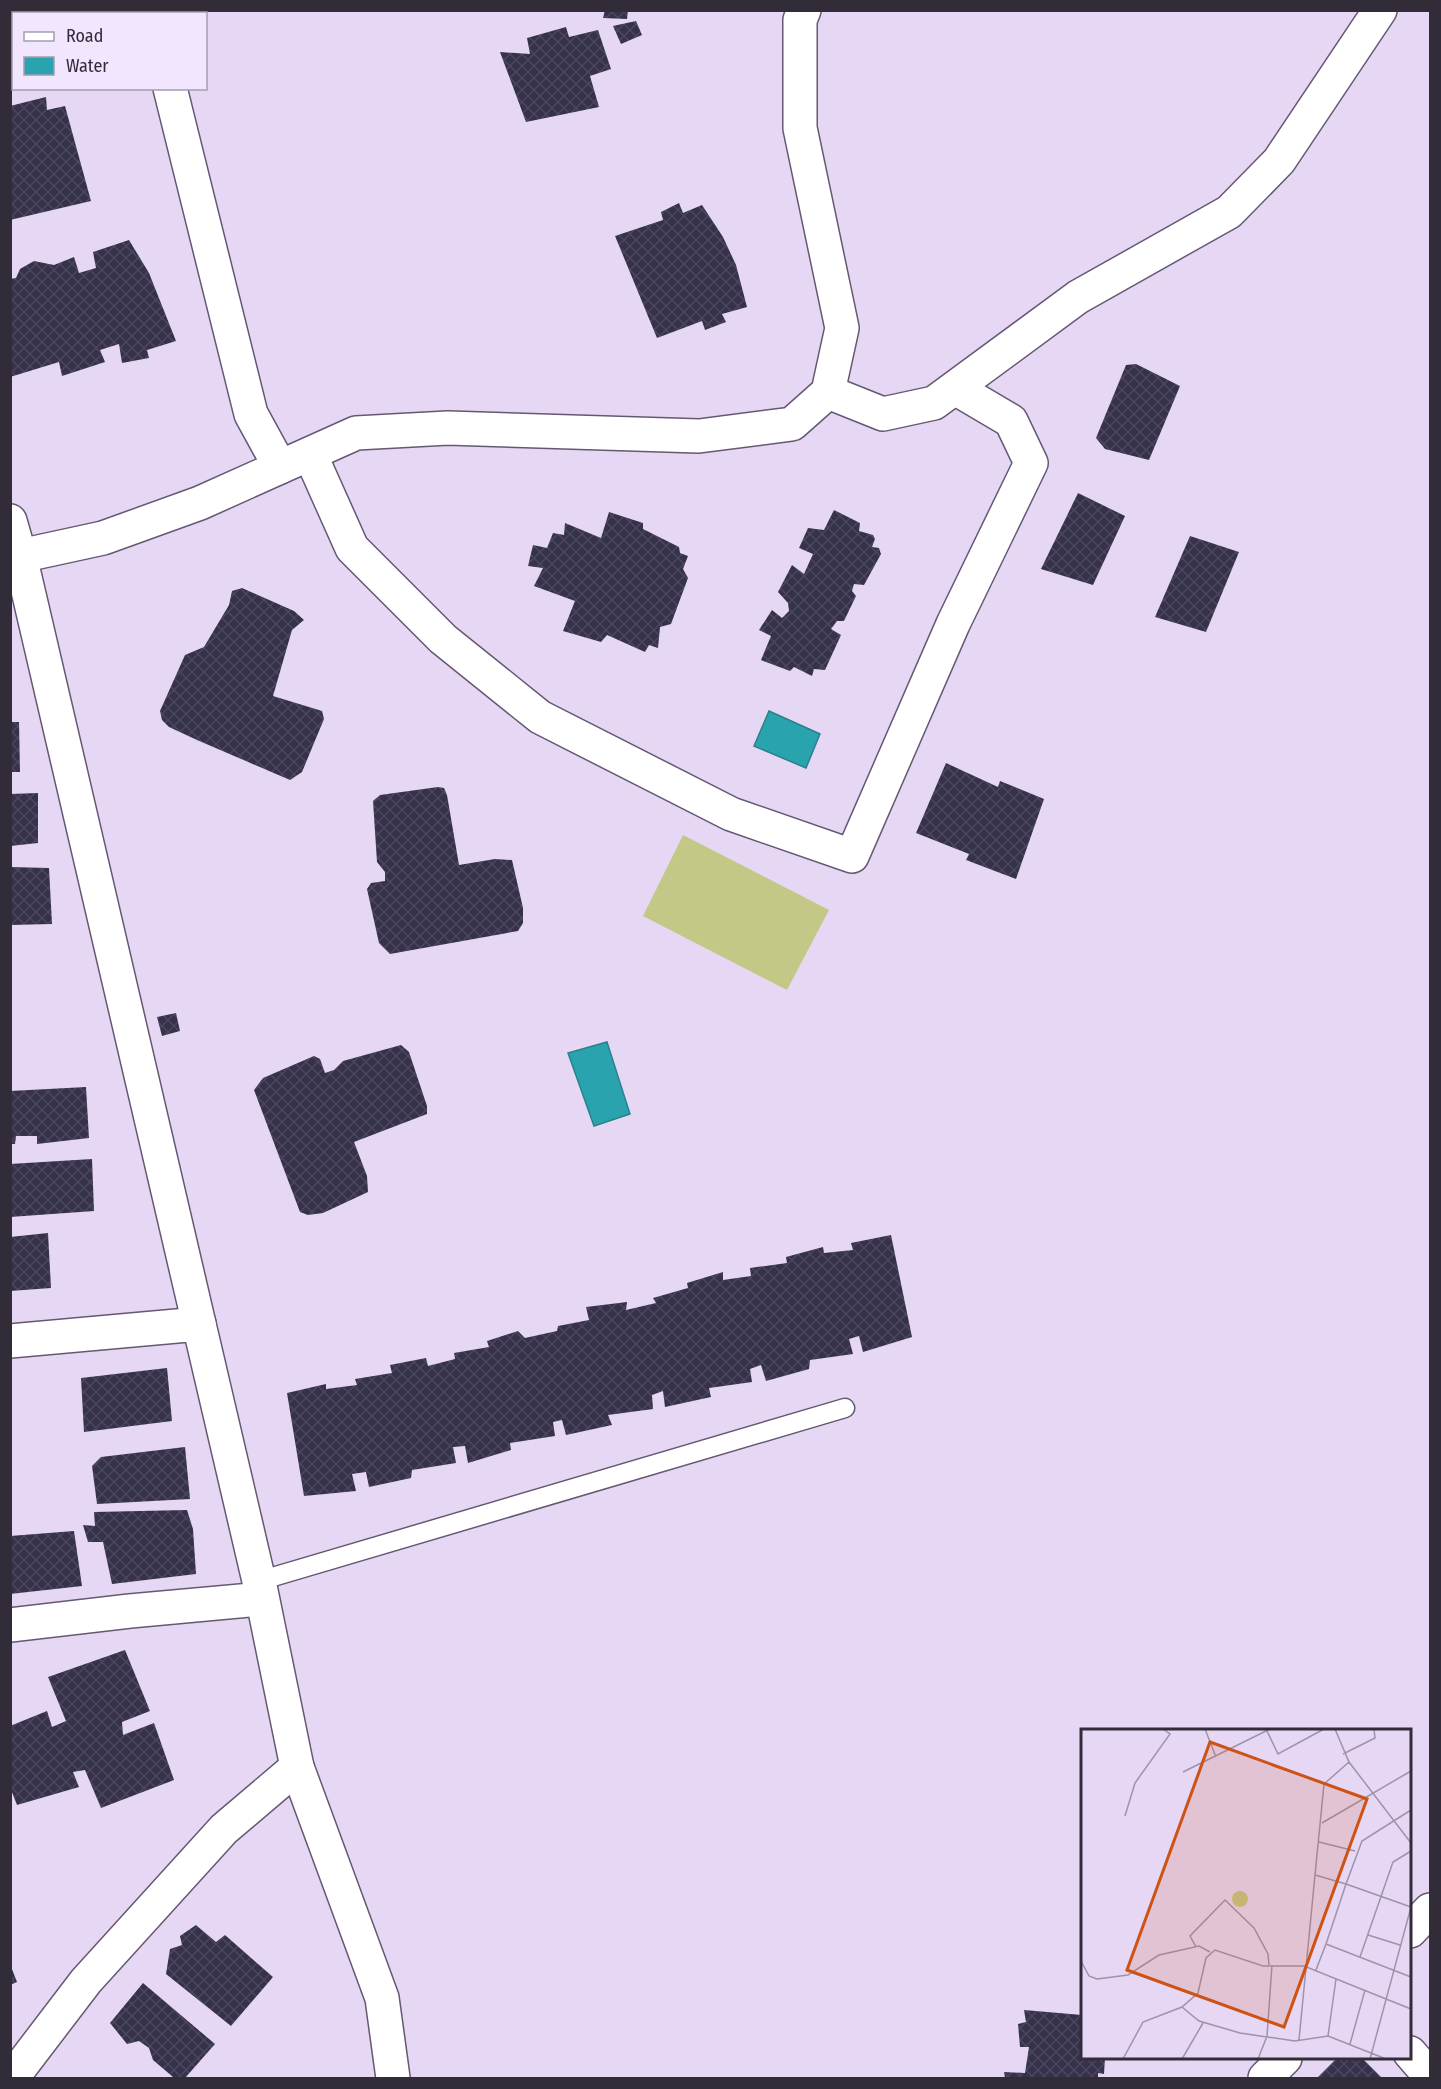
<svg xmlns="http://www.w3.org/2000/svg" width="1441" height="2089" font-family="'Fira Sans Condensed',sans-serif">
<defs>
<pattern id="building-cross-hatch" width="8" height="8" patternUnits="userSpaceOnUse" patternTransform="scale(1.5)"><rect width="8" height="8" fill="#36324b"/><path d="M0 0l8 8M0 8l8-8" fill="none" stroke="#4b475d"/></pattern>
</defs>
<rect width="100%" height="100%" fill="#e6d7f5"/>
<polygon fill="#c3c886" points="683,835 829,910 787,990 643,916"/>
<g fill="#29a4af" stroke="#2c808b" stroke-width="1.5">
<polygon points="769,711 820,734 806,768 754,746"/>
<polygon points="607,1042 630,1114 594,1126 568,1053"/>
</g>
<g fill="url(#building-cross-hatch)">
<polygon points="10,10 76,10 77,14 14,14 14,55 10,55"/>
<polygon points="605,10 628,10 627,19 603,18"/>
<polygon points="636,21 642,35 621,44 613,26"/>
<polygon points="566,27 569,37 598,30 611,69 590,76 599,107 526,122 500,52 530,54 527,38"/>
<polygon points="46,97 47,110 65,106 91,201 10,220 10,106"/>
<polygon points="679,203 683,213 702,205 723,237 736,265 747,307 722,314 726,322 705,330 702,321 657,338 615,236 663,220 661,212"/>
<polygon points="129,240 149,273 176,341 147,350 149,358 122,363 119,344 100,350 105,362 62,376 59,362 10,377 10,279 16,278 20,269 34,261 54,265 74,257 79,273 96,268 93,252"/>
<polygon points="1136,364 1180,386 1149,460 1105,449 1096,438 1126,365"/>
<polygon points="1078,493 1125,516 1093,585 1041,569"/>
<polygon points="834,510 860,523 859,531 873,535 875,539 872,547 879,548 881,554 864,585 854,584 852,591 856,596 844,621 837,621 831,629 841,635 825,670 814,669 812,676 794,667 790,671 761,660 771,636 759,630 772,610 782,618 789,611 788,603 778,592 792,565 804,574 813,554 799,548 808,528 824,530"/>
<polygon points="609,512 643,523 643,529 679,547 680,553 688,556 683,569 688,578 671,624 660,627 658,648 649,645 645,652 607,635 601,642 563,631 575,601 534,586 543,568 528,566 533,545 547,548 553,533 564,535 565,523 601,538"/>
<polygon points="1190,536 1239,552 1206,632 1155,617"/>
<polygon points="242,588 294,611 304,620 292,630 273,696 322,711 324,719 302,772 290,780 197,740 169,727 162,720 160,711 185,655 204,647 229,605 232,591"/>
<polygon points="10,722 19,722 20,772 10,772"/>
<polygon points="946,763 998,787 1000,781 1044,799 1016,879 966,860 969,854 916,833"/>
<polygon points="438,787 444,788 447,795 459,865 495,859 512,860 523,908 523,923 518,931 390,954 379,943 367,889 371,883 385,881 385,872 377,862 373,801 380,795"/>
<polygon points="38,793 38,843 10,846 10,794"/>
<polygon points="10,867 49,868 52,924 10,925"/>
<polygon points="176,1013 180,1031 162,1036 157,1017"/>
<polygon points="401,1045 409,1052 427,1106 427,1114 354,1142 367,1176 368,1192 323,1213 308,1215 300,1212 254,1090 263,1078 314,1056 320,1059 325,1073 334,1070 343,1061"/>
<polygon points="86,1087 89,1138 37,1144 37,1136 16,1136 15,1144 10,1144 10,1091"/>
<polygon points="92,1159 94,1211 10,1217 10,1164"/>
<polygon points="48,1233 51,1288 10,1291 10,1237"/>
<polygon points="891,1235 912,1337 863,1352 859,1336 849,1339 853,1354 810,1360 809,1369 766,1381 761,1365 750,1369 752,1382 709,1388 711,1397 665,1407 663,1391 652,1395 653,1409 608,1415 612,1425 566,1435 562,1420 553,1422 555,1436 510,1443 511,1450 468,1463 465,1446 453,1447 456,1463 412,1470 411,1478 369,1487 366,1472 352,1474 356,1491 304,1496 287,1393 326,1384 326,1389 357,1385 355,1379 392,1373 390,1365 426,1358 428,1366 455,1359 454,1353 489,1347 487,1341 518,1331 525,1338 557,1331 558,1326 589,1320 586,1307 627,1302 626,1310 656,1303 653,1298 688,1288 687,1283 723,1272 723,1280 751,1276 750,1268 787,1263 786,1257 823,1247 824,1253 853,1250 851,1243"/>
<polygon points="167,1368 172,1421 84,1432 81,1378"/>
<polygon points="185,1447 190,1499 97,1504 92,1466 101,1457"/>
<polygon points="187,1510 193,1529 196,1574 112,1584 103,1542 88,1542 83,1525 95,1526 94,1512"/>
<polygon points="74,1531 82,1586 10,1594 10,1536"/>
<polygon points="125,1650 150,1711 122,1722 123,1735 154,1723 174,1780 101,1808 85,1770 73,1772 79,1787 17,1805 10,1787 10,1726 47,1711 52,1727 66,1721 48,1677"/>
<polygon points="196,1925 216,1942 225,1935 273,1977 231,2026 166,1974 170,1949 182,1945 180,1936"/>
<polygon points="10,1964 17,1982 10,1985"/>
<polygon points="143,1983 215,2044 185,2078 173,2077 153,2060 149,2048 139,2041 127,2044 110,2023"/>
<polygon points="1024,2010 1082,2015 1082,2058 1105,2058 1104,2074 1098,2073 1098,2078 1005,2078 1004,2072 1025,2073 1029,2047 1020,2047 1018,2024 1026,2022"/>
<polygon points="1337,2058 1362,2058 1382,2078 1317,2078"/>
</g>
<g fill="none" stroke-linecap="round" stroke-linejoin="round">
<g stroke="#655872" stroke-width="21">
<polyline id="service" points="259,1581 845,1408"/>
</g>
<g stroke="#655872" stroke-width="36">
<g id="minor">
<polyline points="150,10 151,14"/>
<polyline points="170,88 251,414 280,467"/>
<polyline points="828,392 883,414 934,403 1078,297 1229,212 1279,161 1380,10"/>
<polyline points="310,454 352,548 443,639 540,717 731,814 852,856 953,624 1031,463 1011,421 955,388"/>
<polyline points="10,521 20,556 199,1324"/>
<polyline points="10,557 20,556 103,538 200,503 356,433 448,428 699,436 792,424 828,392 842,328 800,128 800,20 804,10"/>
<polyline points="10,1341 199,1324 259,1581 297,1767 382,1998 393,2078"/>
<polyline points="10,1625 130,1611 262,1599"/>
<polyline points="1410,1931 1430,1910"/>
<polyline points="1410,2053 1430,2076"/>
<polyline points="12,2078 86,1981 224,1829 297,1767"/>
<polyline points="1265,2078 1285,2058"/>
</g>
</g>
<use href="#service" stroke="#fff" stroke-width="18"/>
<use href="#minor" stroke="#fff" stroke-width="33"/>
</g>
<g transform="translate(1081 1729)">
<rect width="330" height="330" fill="#e6d7f5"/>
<path d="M151 170a8 8 0 1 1 16 0a8 8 0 1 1-16 0Z" fill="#c3c886"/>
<path fill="none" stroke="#9e93a9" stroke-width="1.5" d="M124,0L135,28M254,0L268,33L330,114M186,2L197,25L243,0M262,25L294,9L293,0M268,33L243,55L234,146L265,155L281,112L330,81M102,43L189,0M44,87L54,54L89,5L82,0M241,94L330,42M238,113L274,122M287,206L319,216M245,215L265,155L330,178M115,218L109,207L144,171L173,199L187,225L188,236M279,228L312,133L330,122M0,232L8,247L16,250L47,246L78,226L118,217L129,223M235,241L245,215L330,248M255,250L247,307L305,330M101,278L118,292L159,304L214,312L247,307M218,311L234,146M269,315L284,261M42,330L62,293L101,278L117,264L125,229L134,221L182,237H223L330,280M101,330L122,294M177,330L186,307L191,236M289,330L330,178"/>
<path fill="#cd5213" fill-opacity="0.15" stroke="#cd5213" stroke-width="3" d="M129,13L286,70L203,298L46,241Z"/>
<rect width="330" height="330" fill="none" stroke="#322c38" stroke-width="3"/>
</g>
<rect width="1441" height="2089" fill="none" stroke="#322c38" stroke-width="24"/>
<rect x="12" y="12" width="195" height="78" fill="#f2e6fe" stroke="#a59caf" stroke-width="1.5"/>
<rect x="24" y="32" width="30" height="9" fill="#ffffff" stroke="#a59caf" stroke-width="1.5"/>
<text x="66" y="42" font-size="18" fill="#322c38">Road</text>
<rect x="24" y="57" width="30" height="18" fill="#29a4af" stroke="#a59caf" stroke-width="1.5"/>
<text x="66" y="72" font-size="18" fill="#322c38">Water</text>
</svg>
